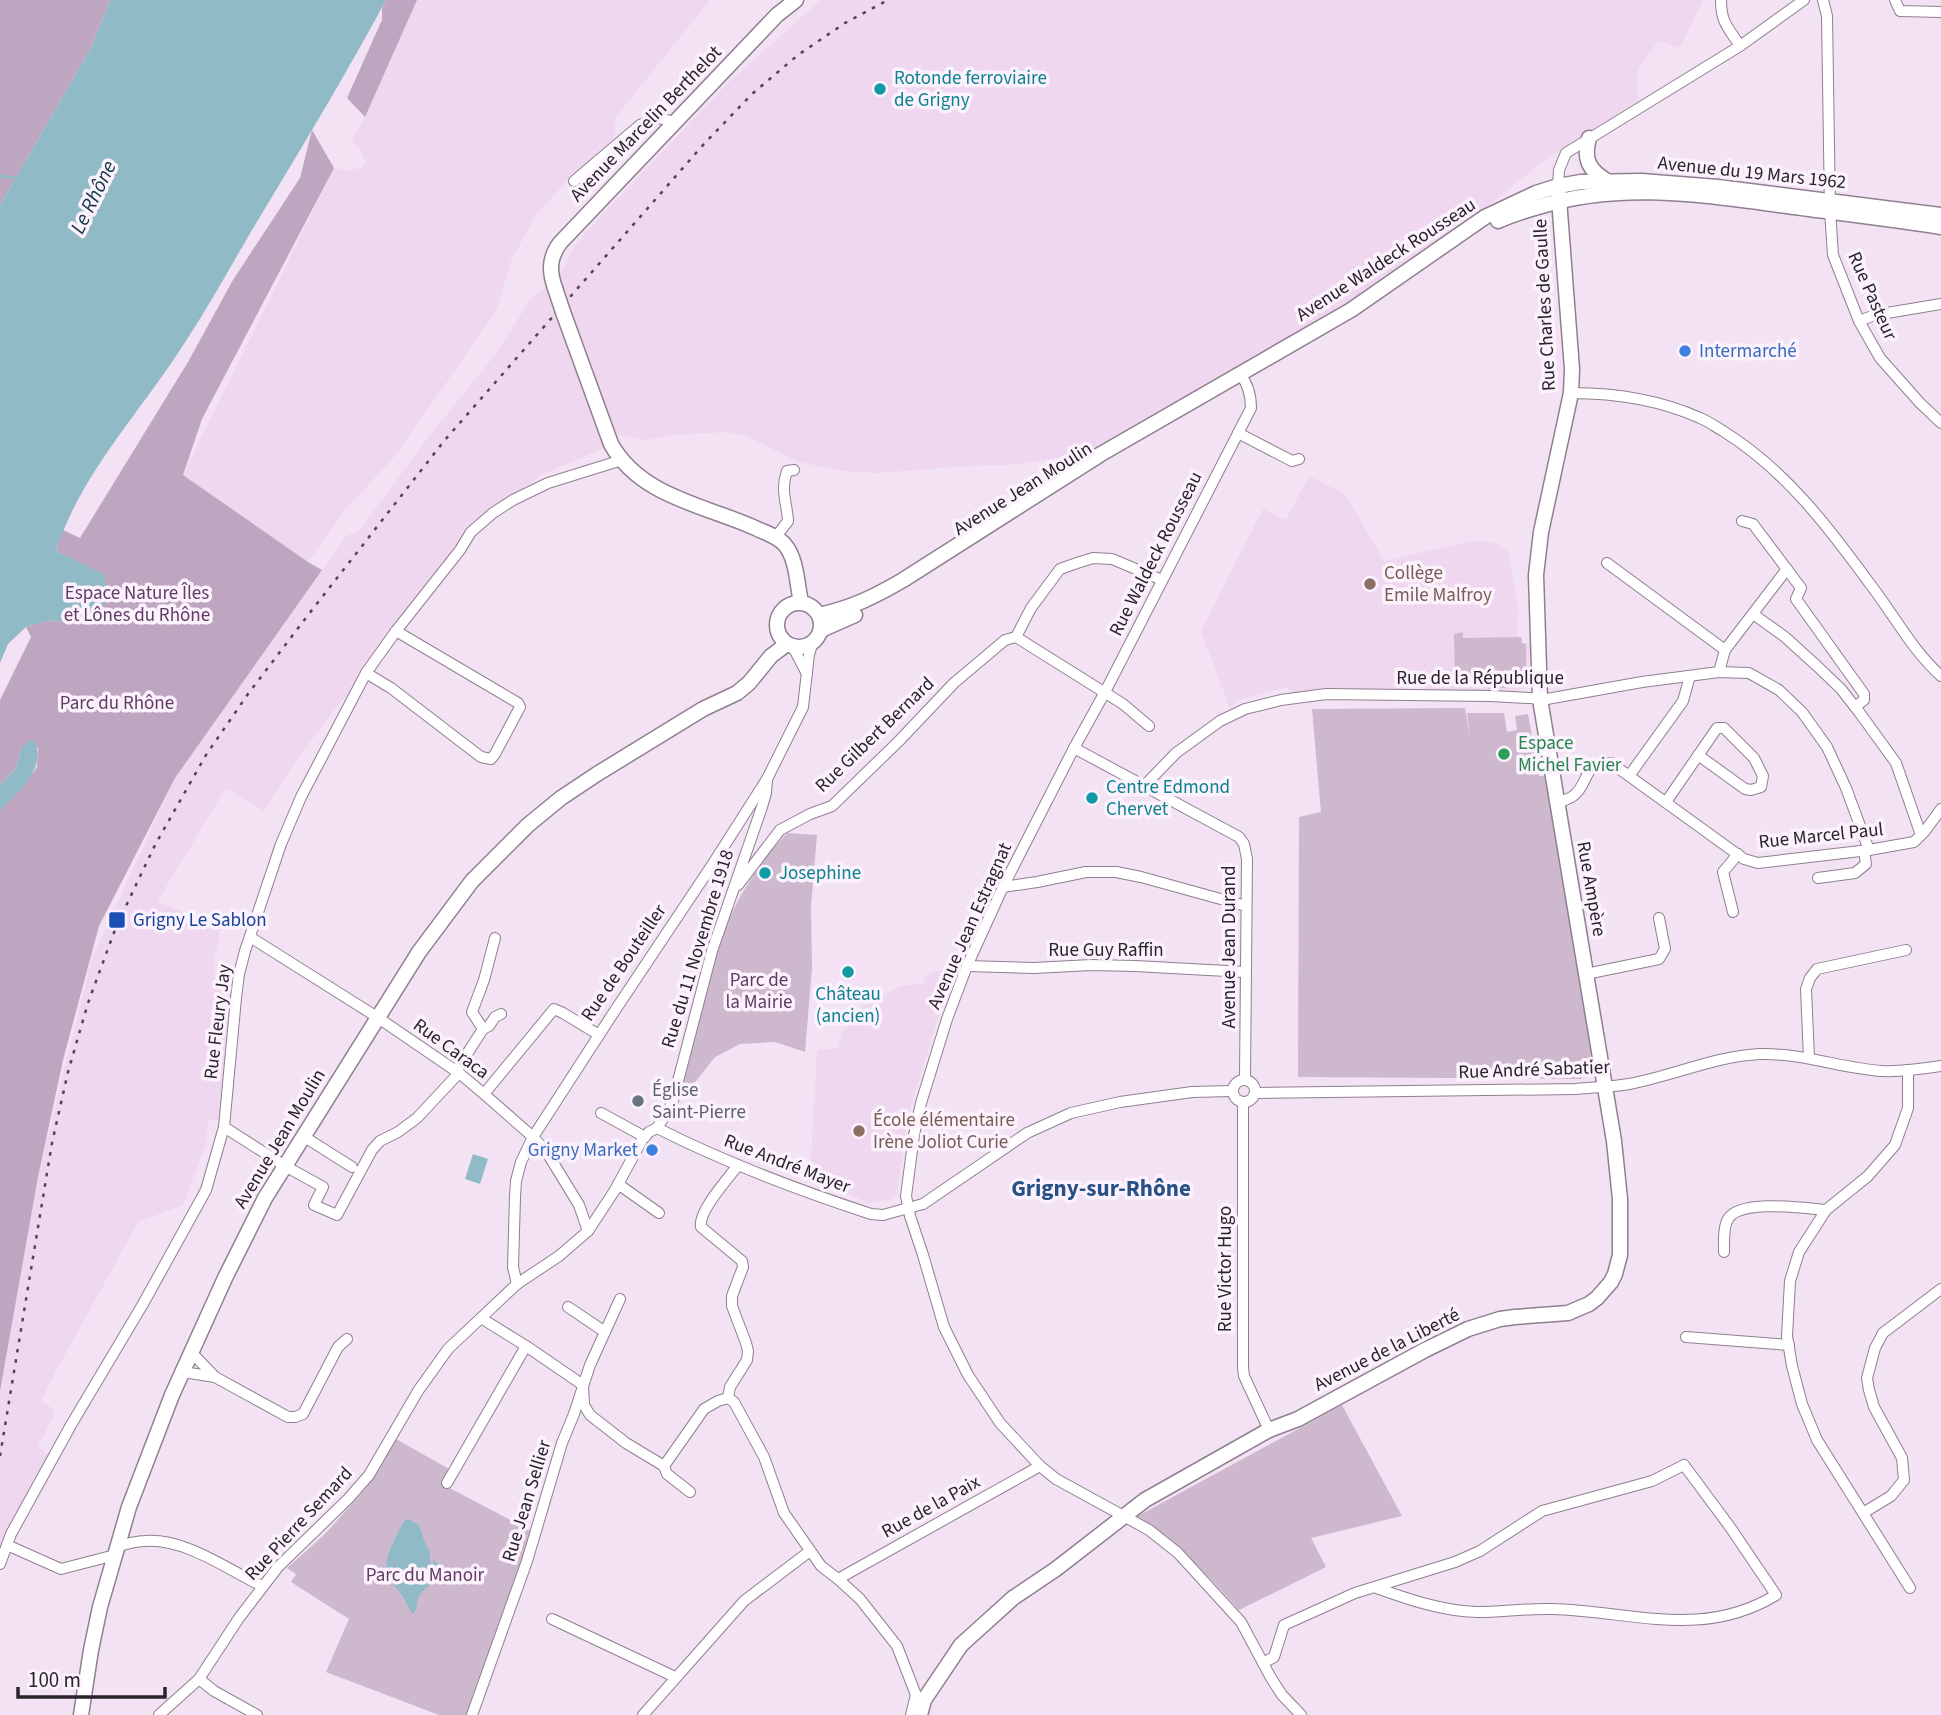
<svg xmlns="http://www.w3.org/2000/svg" width="1941" height="1715" font-family="'Source Sans 3',sans-serif">
<rect width="100%" height="100%" fill="#f3e2f4"/>
<g fill="#eed7ef">
<polygon points="417,0 710,0 616,117 614,139 575,172 535,216 511,261 497,310 395,456 345,510 308,562 183,475 334,168 348,171 363,167 366,162 358,146 351,142 365,117"/>
<polygon points="821,0 1703,0 1680,48 1658,41 1638,69 1638,101 1549,157 1483,209 1384,283 1137,428 1090,450 1073,456 1008,465 968,466 877,473 844,471 799,462 746,436 728,432 674,435 646,440 619,435 611,441 609,446 543,474 476,520 388,640 364,675 330,715 297,760 264,811 226,788 157,902 221,926 217,950 214,954 215,989 236,991 223,1120 208,1120 206,1144 183,1205 138,1222 50,1382 41,1402 51,1407 54,1415 38,1447 53,1458 0,1567 0,1391 38,1177 92,958 175,778 346,536 359,531 430,435 494,356 531,299 552,282 563,269 574,247 588,230 727,84"/>
<polygon points="1309,476 1345,494 1384,561 1472,541 1486,541 1500,545 1508,551 1519,614 1517,618 1517,636 1521,637 1522,644 1530,643 1529,678 1523,688 1515,692 1425,691 1420,685 1411,685 1406,691 1292,693 1287,687 1236,701 1233,707 1230,709 1201,631 1263,509 1286,520"/>
<polygon points="942,970 952,973 908,1115 897,1194 890,1199 869,1203 810,1178 817,1050 838,1048 842,1033 863,1006 901,986 923,984 925,977 931,973"/>
</g>
<g fill="#cdb8ce">
<polygon points="1463,632 1463,638 1521,637 1522,643 1526,644 1526,673 1518,673 1518,680 1512,680 1513,687 1488,689 1488,680 1455,681 1454,634"/>
<polygon points="1465,708 1470,737 1467,713 1504,713 1507,732 1517,730 1515,716 1528,714 1539,776 1546,776 1594,1061 1581,1079 1298,1077 1299,817 1321,812 1312,709"/>
<polygon points="787,833 817,835 811,906 812,968 805,1052 775,1042 740,1044 715,1057 691,1087 677,1094 689,1060 722,931 741,895 761,863"/>
<path d="M1342,1405L1402,1516L1311,1538L1326,1567L1239,1610C1208,1576 1177,1541 1136,1517Z"/>
<polygon points="396,1439 449,1469 442,1484 533,1532 518,1579 467,1715 439,1715 326,1672 349,1619 291,1582 296,1574 287,1568 325,1534 366,1488"/>
</g>
<g fill="#bea5c0">
<polygon points="0,0 110,0 91,48 0,205"/>
<polygon points="386,0 417,0 365,117 347,98 382,20 382,8"/>
<polygon points="312,130 334,168 202,419 183,475 308,562 322,570 175,778 99,926 63,1060 38,1177 0,1391 0,811 30,777 37,767 38,748 22,746 16,768 0,785 0,700 31,637 26,627 50,620 75,623 103,574 56,551 63,530 80,538 188,362 233,280 300,178"/>
</g>
<g fill="#91bac7">
<path d="M110,0H386C344,78 298,154 252,230C228,271 205,313 178,353C136,417 80,476 56,551L104,574L106,591L104,605L95,615L75,623L50,620L26,627L8,644L0,663V205L91,48Z"/>
<path d="M33,739C50,767 17,792 0,811V785L16,768L22,746Z"/>
<polygon points="473,1154 488,1159 480,1184 465,1179"/>
<path d="M407,1519L419,1525L425,1543L429,1550L431,1565H433V1560L440,1565L442,1574C436,1581 421,1590 418,1598C416,1605 418,1608 413,1614C408,1609 406,1601 402,1595C398,1589 391,1583 388,1576C382,1562 392,1545 398,1533C401,1527 402,1523 407,1519Z"/>
</g>
<g fill="none" stroke-linecap="round" stroke-linejoin="round">
<polyline stroke="#91bac7" stroke-width="2.5" points="0,176 16,178"/>
<g stroke="#8f7f90" stroke-width="12">
<g id="street">
<path d="M1721,0C1721,23 1728,27 1740,46"/>
<polyline points="1823,0 1827,16 1830,211 1833,255 1859,321 1880,358 1920,403 1941,423"/>
<polyline points="1895,0 1900,11 1941,12"/>
<polyline points="574,181 640,125 659,118 675,122"/>
<polyline points="1558,186 1559,170 1566,153 1740,46 1804,0"/>
<polyline points="1859,321 1875,315 1941,304"/>
<path d="M1240,374C1248,384 1251,395 1251,408L1105,692L1074,748L1003,887L967,966L947,1019L921,1103L914,1135L906,1196L910,1216L923,1255L944,1327L968,1375L1000,1423L1040,1466L1056,1479L1149,1530L1178,1553L1241,1622L1271,1678L1282,1695L1301,1715"/>
<path d="M1571,393C1615,393 1660,400 1700,418C1708,421 1716,427 1723,431C1786,470 1830,529 1873,588C1895,617 1913,651 1941,676"/>
<polyline points="1238,433 1292,461 1299,459"/>
<polyline points="1742,521 1753,524 1801,588 1796,599 1864,694 1864,700 1855,707"/>
<path d="M775,538L788,521C787,502 780,491 787,471L794,470"/>
<polyline points="1607,563 1725,650"/>
<polyline points="1753,614 1785,637 1817,666 1841,689 1859,712 1896,763 1921,835"/>
<polyline points="1016,637 1123,704 1149,726"/>
<polyline points="793,647 807,674"/>
<polyline points="1719,672 1725,650 1787,569"/>
<polyline points="366,673 391,688 481,757 491,759 495,754 520,707 518,703 396,631"/>
<polyline points="1074,748 1239,837 1244,844 1247,859 1245,1079"/>
<polyline points="1629,776 1683,701 1690,676"/>
<polyline points="1144,786 1176,753 1220,721 1245,709 1281,700 1326,694 1491,696 1547,699 1642,682 1719,672 1749,673 1779,690 1802,712 1827,747 1846,788 1869,850"/>
<polyline points="1666,802 1717,728 1724,728 1754,758 1763,776 1761,787 1751,790 1745,789 1698,755"/>
<path d="M1557,803C1562,801 1569,799 1573,796C1590,784 1582,761 1611,763L1744,859L1758,863L1869,850L1914,842L1925,831L1941,809"/>
<polyline points="1818,878 1855,873 1866,864 1864,851"/>
<polyline points="738,885 780,830 810,814 832,806 898,742 954,683 1005,640 1016,637 1031,608 1060,569 1077,563 1093,558 1112,559 1162,580"/>
<polyline points="1003,887 1037,882 1086,872 1116,872 1141,877 1246,906"/>
<polyline points="1733,912 1723,872 1738,854"/>
<polyline points="250,937 377,1017 459,1073 484,1094 533,1137 546,1151 579,1205 588,1231"/>
<polyline points="967,966 1034,968 1091,965 1135,966 1245,972"/>
<polyline points="1586,974 1659,959 1665,949 1659,918"/>
<polyline points="483,1029 489,1026 495,1017 501,1014"/>
<polyline points="1809,1058 1806,989 1810,978 1817,969 1906,950"/>
<polyline points="1908,1070 1908,1108 1895,1145 1868,1176 1826,1210 1799,1252 1790,1281 1787,1336 1792,1366 1802,1404 1817,1440 1910,1588"/>
<polyline points="456,1071 483,1029 472,1012 484,980 495,938"/>
<circle cx="1244" cy="1091" r="11"/>
<path d="M1255,1093L1576,1089C1594,1087 1612,1087 1629,1084C1673,1076 1715,1056 1760,1054C1802,1053 1841,1068 1882,1071C1902,1072 1922,1069 1941,1066"/>
<polyline points="484,1094 554,1009 563,1013 599,1035"/>
<polyline points="1243,1102 1243,1367 1244,1376 1269,1430"/>
<polyline points="601,1113 645,1137"/>
<polyline points="224,1127 285,1166 323,1187 314,1205 337,1215 372,1150 380,1141 398,1132 417,1118 459,1073"/>
<path d="M657,1128C726,1163 798,1190 871,1214L883,1215L923,1204L1027,1133L1071,1113L1120,1102L1192,1092L1232,1091"/>
<polyline points="303,1136 352,1167"/>
<polyline points="618,1184 659,1213"/>
<path d="M1724,1252C1724,1243 1723,1227 1728,1219C1740,1199 1804,1208 1826,1210"/>
<polyline points="517,1284 513,1267 515,1197 516,1181 521,1162 533,1137 612,1015 714,862 767,779 803,707 809,654 813,642"/>
<polyline points="568,1307 605,1332"/>
<polyline points="481,1318 526,1346 583,1385 584,1405 590,1415 626,1443 664,1466 704,1409 718,1401 728,1398"/>
<polyline points="1686,1337 1789,1345"/>
<polyline points="192,1353 215,1377 288,1417 295,1417 303,1414 338,1347 347,1339"/>
<polyline points="183,1372 215,1377"/>
<polyline points="728,1398 734,1402 764,1457 784,1513 821,1566 838,1579 860,1599 897,1646 916,1695 911,1715"/>
<path d="M728,1398L730,1387L747,1360L748,1351L746,1343L732,1306V1296L743,1267L742,1261L701,1227C698,1211 728,1179 738,1165"/>
<polyline points="664,1466 667,1474 690,1492"/>
<polyline points="447,1483 526,1346"/>
<polyline points="1863,1513 1891,1496 1904,1480 1902,1458 1874,1407 1869,1390 1867,1378 1875,1348 1883,1333 1941,1289"/>
<polyline points="7,1545 61,1569 115,1555"/>
<path d="M118,1546C127,1544 136,1541 145,1541C185,1538 227,1569 262,1586"/>
<polyline points="0,1564 11,1534 71,1425 143,1304 206,1190 224,1127 236,998 239,974 245,951 281,844 301,797 366,673 396,631 460,550 471,532 493,513 513,500 548,483 622,460"/>
<polyline points="838,1579 1040,1466"/>
<polyline points="552,1619 675,1677"/>
<path d="M1263,1663L1274,1657L1284,1625L1355,1593L1455,1562L1480,1551L1542,1511L1652,1481L1684,1465L1730,1527L1776,1595C1702,1640 1632,1611 1552,1609C1527,1608 1502,1612 1477,1612C1442,1611 1407,1599 1374,1587"/>
<polyline points="199,1679 214,1691 257,1715"/>
<polyline points="159,1715 199,1679 239,1618 278,1567 348,1499 369,1475 418,1391 448,1349 517,1284 559,1256 588,1231 615,1190 642,1140 649,1132 657,1128 672,1104 712,951 762,807 766,793 767,779"/>
<polyline points="472,1715 527,1561 562,1443 574,1414 590,1365 620,1299"/>
<polyline points="643,1715 744,1601 810,1551"/>
</g>
</g>
<g stroke="#8f7f90" stroke-width="17">
<g id="secondary">
<path d="M1589,138C1583,160 1589,170 1607,181"/>
<path d="M1498,221C1511,215 1524,211 1538,207C1622,181 1702,195 1787,206C1838,213 1890,219 1941,227"/>
<path d="M555,288C549,271 549,258 560,243L777,15L796,0"/>
<path d="M563,312L611,444C640,496 703,505 753,527C763,532 778,536 785,545C797,559 797,585 801,602"/>
<circle cx="799" cy="625" r="22"/>
<path d="M819,615C851,608 874,597 903,580L1101,454L1351,310L1485,217L1536,193L1558,186L1581,182L1641,181L1718,187L1941,215"/>
<polyline points="821,630 855,615"/>
<polyline points="81,1715 91,1650 100,1607 129,1507 172,1395 225,1278 265,1198 419,952 472,881 528,825 561,798 597,774 703,709 737,693 749,683 771,656 787,644"/>
<polyline points="920,1715 924,1700 961,1645 1013,1598 1056,1569 1145,1500 1269,1430 1298,1419 1425,1350 1468,1329 1500,1319 1515,1317 1568,1313 1589,1304 1597,1298 1611,1282 1615,1274 1620,1255 1620,1199 1614,1141 1540,699 1536,575 1541,532 1571,393 1572,369 1558,186"/>
</g>
</g>
<use href="#street" stroke="#fff" stroke-width="10"/>
<use href="#secondary" stroke="#fff" stroke-width="14"/>
<polyline stroke="#4f4750" stroke-width="2.5" stroke-dasharray="3.5 7" stroke-linecap="butt" points="0,1456 52,1143 68,1072 88,1003 116,927 155,845 206,755 248,694 305,619 444,441 703,145 752,94 798,55 845,23 888,0"/>
<g stroke="#8f7f90" stroke-width="17" stroke-linecap="butt">
<polyline id="secondary-bridge" points="555,288 563,312"/>
</g>
<use href="#secondary-bridge" stroke="#fff" stroke-width="14"/>
</g>
<g fill="#0f9aa8" stroke="#fcf2fd" stroke-width="2.5">
<circle cx="880" cy="89" r="7"/>
<circle cx="1092" cy="798" r="7"/>
<circle cx="765" cy="873" r="7"/>
<circle cx="848" cy="972" r="7"/>
</g>
<g fill="#3f7fe0" stroke="#fcf2fd" stroke-width="2.5">
<circle cx="1685" cy="351" r="7"/>
<circle cx="652" cy="1150" r="7"/>
</g>
<g fill="#8d6e63" stroke="#fcf2fd" stroke-width="2.5">
<circle cx="1370" cy="584" r="7"/>
<circle cx="859" cy="1131" r="7"/>
</g>
<circle fill="#2e9e5b" stroke="#fcf2fd" stroke-width="2.5" cx="1504" cy="754" r="7"/>
<rect fill="#1a4fb4" stroke="#fcf2fd" stroke-width="2.5" x="108" y="911" width="18" height="18" rx="3.5"/>
<circle fill="#6b7280" stroke="#fcf2fd" stroke-width="2.5" cx="638" cy="1101" r="7"/>
<g text-anchor="middle" dominant-baseline="central" stroke-width="7" stroke-linejoin="round" paint-order="stroke">
<g font-size="19" fill="#0d838f" stroke="#fcf2fd" text-anchor="start">
<text x="894" y="78">Rotonde ferroviaire<tspan x="894" dy="22">de Grigny</tspan></text>
<text x="1106" y="787">Centre Edmond<tspan x="1106" dy="22">Chervet</tspan></text>
<text x="779" y="873">Josephine</text>
<text x="848" y="994" text-anchor="middle">Château<tspan x="848" dy="22">(ancien)</tspan></text>
</g>
<g font-size="19" fill="#29232a" stroke="#fcf2fd">
<text transform="translate(646 124) rotate(-46)">Avenue Marcelin Berthelot</text>
<text transform="translate(1752 173) rotate(6)">Avenue du 19 Mars 1962</text>
<text transform="translate(1386 260) rotate(-33)">Avenue Waldeck Rousseau</text>
<text transform="translate(1872 296) rotate(66)">Rue Pasteur</text>
<text transform="translate(1545 305) rotate(-93)">Rue Charles de Gaulle</text>
<text transform="translate(1023 489) rotate(-32)">Avenue Jean Moulin</text>
<text transform="translate(1156 554) rotate(-63)">Rue Waldeck Rousseau</text>
<text x="1480" y="678">Rue de la République</text>
<text transform="translate(875 735) rotate(-44)">Rue Gilbert Bernard</text>
<text transform="translate(1821 836) rotate(-6)">Rue Marcel Paul</text>
<text transform="translate(1591 889) rotate(80)">Rue Ampère</text>
<text transform="translate(970 926) rotate(-66)">Avenue Jean Estragnat</text>
<text transform="translate(1229 947) rotate(-90)">Avenue Jean Durand</text>
<text transform="translate(698 949) rotate(-73)">Rue du 11 Novembre 1918</text>
<text x="1106" y="950">Rue Guy Raffin</text>
<text transform="translate(624 963) rotate(-56)">Rue de Bouteiller</text>
<text transform="translate(218 1022) rotate(-83)">Rue Fleury Jay</text>
<text transform="translate(451 1049) rotate(36)">Rue Caraca</text>
<text transform="translate(1534 1070) rotate(-2)">Rue André Sabatier</text>
<text transform="translate(280 1139) rotate(-59)">Avenue Jean Moulin</text>
<text transform="translate(787 1164) rotate(21)">Rue André Mayer</text>
<text transform="translate(1225 1269) rotate(-90)">Rue Victor Hugo</text>
<text transform="translate(1387 1350) rotate(-27)">Avenue de la Liberté</text>
<text transform="translate(527 1501) rotate(-73)">Rue Jean Sellier</text>
<text transform="translate(931 1507) rotate(-29)">Rue de la Paix</text>
<text transform="translate(299 1524) rotate(-47)">Rue Pierre Semard</text>
</g>
<g font-size="19" fill="#366cbe" stroke="#fcf2fd" text-anchor="start">
<text x="1699" y="351">Intermarché</text>
<text x="638" y="1150" text-anchor="end">Grigny Market</text>
</g>
<g font-size="19" fill="#785e54" stroke="#fcf2fd" text-anchor="start">
<text x="1384" y="573">Collège<tspan x="1384" dy="22">Emile Malfroy</tspan></text>
<text x="873" y="1120">École élémentaire<tspan x="873" dy="22">Irène Joliot Curie</tspan></text>
</g>
<g font-size="19" fill="#603c63" stroke="#fcf2fd">
<text x="137" y="593">Espace Nature Îles<tspan x="137" dy="22">et Lônes du Rhône</tspan></text>
<text x="117" y="703">Parc du Rhône</text>
<text x="759" y="980">Parc de<tspan x="759" dy="22">la Mairie</tspan></text>
<text x="425" y="1575">Parc du Manoir</text>
</g>
<g font-size="19" fill="#27864d" stroke="#fcf2fd" text-anchor="start">
<text x="1518" y="743">Espace<tspan x="1518" dy="22">Michel Favier</tspan></text>
</g>
<g font-size="19" fill="#164399" stroke="#fcf2fd" text-anchor="start">
<text x="133" y="920">Grigny Le Sablon</text>
</g>
<g font-size="19" fill="#5b616d" stroke="#fcf2fd" text-anchor="start">
<text x="652" y="1090">Église<tspan x="652" dy="22">Saint-Pierre</tspan></text>
</g>
<g font-size="21" font-style="italic" fill="#0f3641" stroke="#fcf2fd">
<text transform="translate(93 197) rotate(-64)">Le Rhône</text>
</g>
<g font-size="23" font-weight="bold" fill="#285186" stroke="#fcf2fd">
<text x="1101" y="1188">Grigny-sur-Rhône</text>
</g>
</g>
<path d="M18 1687v10h147v-10" fill="none" stroke="#29232a" stroke-width="3.5"/>
<text x="28" y="1687" font-size="21" fill="#29232a" stroke="#fcf2fd" stroke-width="5" paint-order="stroke">100 m</text>
</svg>
